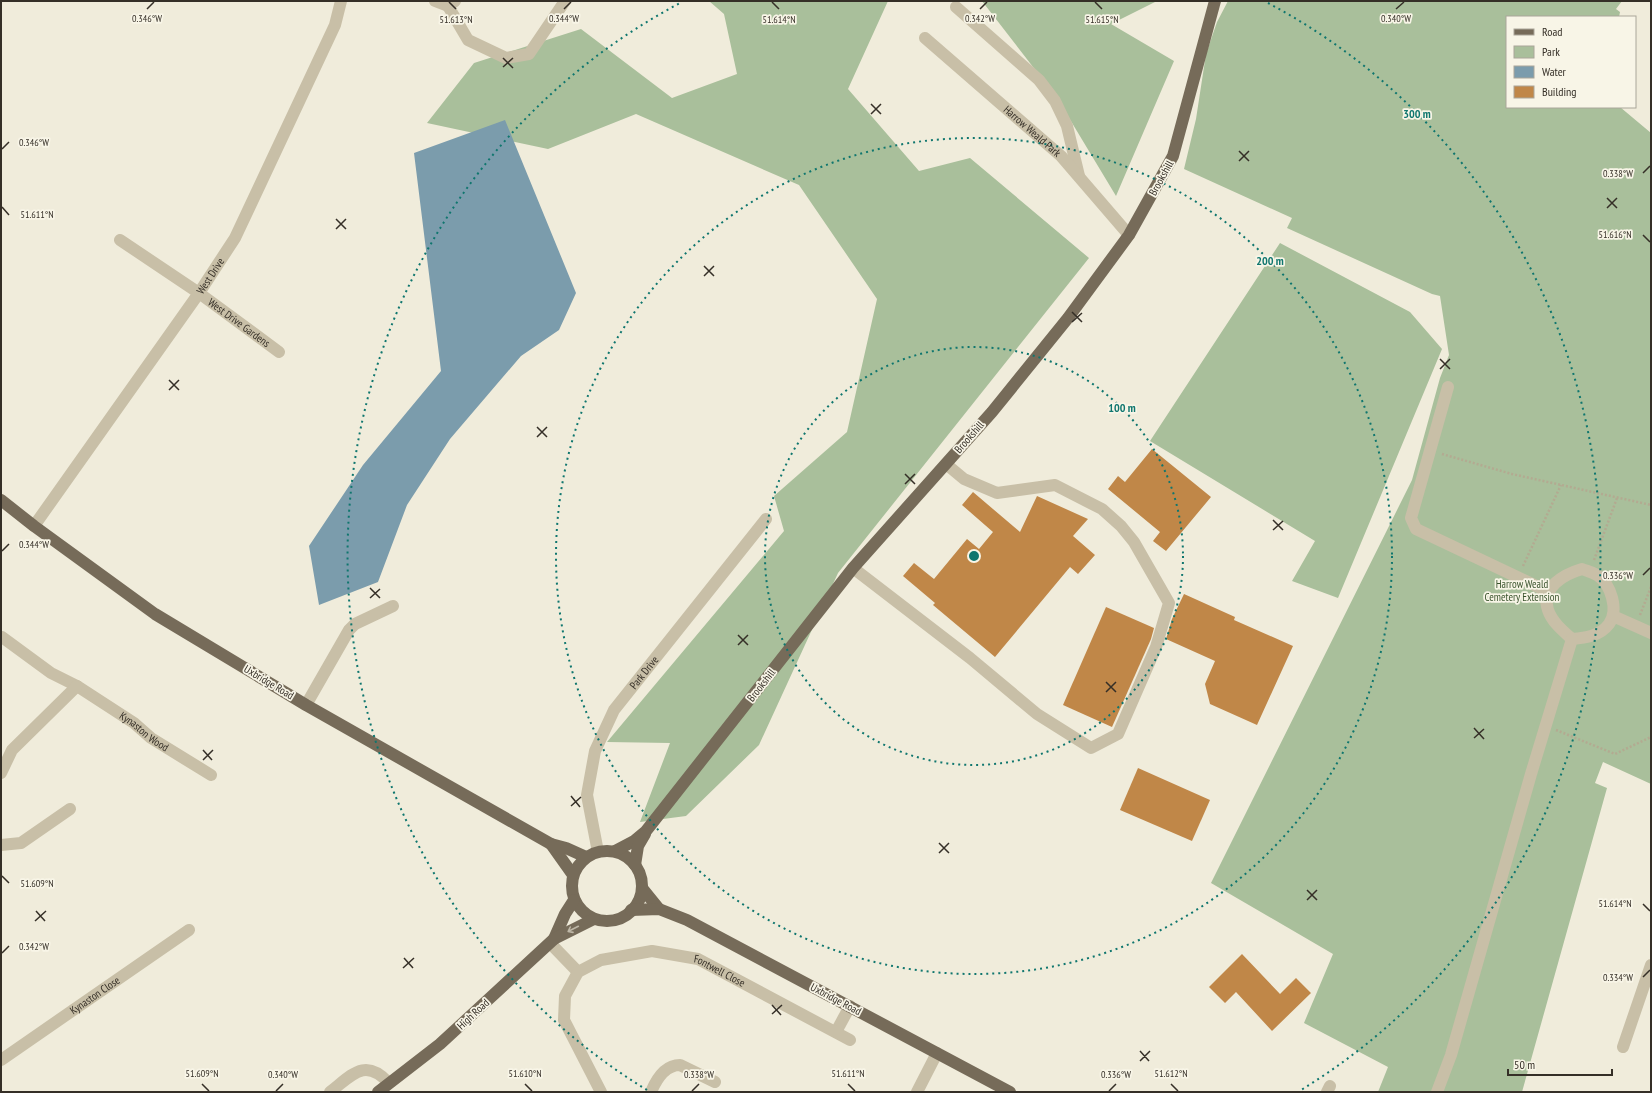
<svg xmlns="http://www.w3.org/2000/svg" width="1652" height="1093" font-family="'PT Sans Narrow',sans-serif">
<rect width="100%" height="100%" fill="#f0ecdb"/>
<g fill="#a9bf9b">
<polygon points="709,1 888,1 848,89 919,171 970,158 1089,258 838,573 759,745 686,816 640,822 670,743 607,742 784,531 774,496 847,432 877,299 799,185 636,114 548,149 427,123 474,63 581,29 672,98 737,74 724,14"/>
<polygon points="982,1 1157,1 1111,24 1174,61 1116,196 1057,98"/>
<polygon points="1228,1 1622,1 1616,9 1620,12 1619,17 1507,17 1507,107 1620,107 1651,133 1651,784 1603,762 1595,783 1607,788 1522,1092 1378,1092 1388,1067 1304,1023 1333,954 1211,883 1412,480 1440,378 1449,355 1440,296 1432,294 1287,228 1292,218 1184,169 1196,119 1206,54 1217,22"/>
<polygon points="1280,243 1410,312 1442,349 1338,598 1292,581 1315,541 1150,441"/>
</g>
<polygon fill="#7b9cac" points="505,120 576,293 559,330 521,356 450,439 407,505 378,582 319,605 309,546 363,465 441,371 414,153"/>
<g fill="#c08748">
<polygon points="1152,449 1211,497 1166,551 1153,541 1160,532 1108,489 1118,476 1125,482"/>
<polygon points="973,492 1020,532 1037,496 1088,519 1073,536 1095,555 1078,574 1070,567 995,657 933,605 935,603 903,576 914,563 934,579 967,539 979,549 993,532 962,505"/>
<polygon points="1184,594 1235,617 1234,620 1293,646 1257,725 1210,704 1205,684 1215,661 1166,639 1172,619"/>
<polygon points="1106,607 1154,628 1151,639 1112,727 1063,705"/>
<polygon points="1138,768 1210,800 1192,841 1120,810"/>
<polygon points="1242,954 1280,994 1296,978 1311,993 1272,1031 1236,992 1225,1003 1209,987"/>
</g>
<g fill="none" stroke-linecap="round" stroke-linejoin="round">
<g stroke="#b3aa91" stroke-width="2.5" stroke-dasharray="2 2" stroke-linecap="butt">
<polyline points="1442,454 1512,474 1651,505"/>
<polyline points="1594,560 1617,498"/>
<polyline points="1523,566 1561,485"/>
<polyline points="1640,615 1651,587"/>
<polyline points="1556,730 1615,754 1651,737"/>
</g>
<g stroke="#c8bfa7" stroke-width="12">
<polyline points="435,1 448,6 455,1"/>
<polyline points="448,6 468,40 506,58 529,54 565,1"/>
<polyline points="956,7 1039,80 1055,101 1067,126 1079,176"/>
<path id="s1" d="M925,38L1061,156L1129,235"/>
<path id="s2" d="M120,240L199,293L279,352"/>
<polyline points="1448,387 1411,518 1416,529 1549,592"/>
<path id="s3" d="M34,526L199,293L235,238L335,25L341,1"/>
<polyline points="853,568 970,658 1037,714 1091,748 1118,734 1156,647 1169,603 1134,542 1121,526 1102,509 1055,485 997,493 964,479 946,464"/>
<path d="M1582,569C1587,571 1592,572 1597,575C1611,584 1619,610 1609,624C1600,636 1585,638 1572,639C1563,631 1552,622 1548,610C1540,587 1565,574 1582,569Z"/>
<polyline points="1613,616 1651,633"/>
<path id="s4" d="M2,637L51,673L77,686L134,723L151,738L211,775"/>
<polyline points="306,705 349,630 355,624 393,606"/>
<polyline points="1,773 12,750 77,686"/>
<polyline points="1,845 21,843 70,809"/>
<path id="s5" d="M598,852L587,795L595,751L614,710L766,519"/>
<polyline points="550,943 578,972"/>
<polyline points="836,1032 850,1006"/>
<polyline points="1623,1047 1651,965"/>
<path id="s6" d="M1,1060L189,930"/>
<path d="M330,1092C352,1075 365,1057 389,1083"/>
<path id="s7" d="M601,1092L564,1020L565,996L578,972L601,960L652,951L698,959L850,1040"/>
<path d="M651,1092C656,1080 665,1065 680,1065L715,1082"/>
<polyline points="917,1092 937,1053"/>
<polyline points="1327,1092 1330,1086"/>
<polyline points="1437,1092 1451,1055 1531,774 1572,639"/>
</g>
<g stroke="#766b59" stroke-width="12">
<polyline points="1,500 34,526 155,614 306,705 551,844 566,848 586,857"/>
<polyline points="551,844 573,875"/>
<circle cx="607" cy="886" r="35"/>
<polyline points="615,851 634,841 646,831 853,568 992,412 1068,318 1129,235 1173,156 1215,1"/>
<polyline points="635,865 638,846 645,834"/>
<polyline points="642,888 659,909"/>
<polyline points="631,910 659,909 687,920 1010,1092"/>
<polyline points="554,939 565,914 574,900"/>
<polyline points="378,1092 440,1044 554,939 594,919"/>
</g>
</g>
<defs><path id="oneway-shaft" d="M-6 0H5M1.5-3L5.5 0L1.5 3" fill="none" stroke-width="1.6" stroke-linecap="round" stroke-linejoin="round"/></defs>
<use stroke="#beb7a7" href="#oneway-shaft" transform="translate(573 929) rotate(153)"/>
<path fill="none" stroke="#352f27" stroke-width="1.5" d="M449,2L456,9M772,2L779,9M1095,2L1102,9M147,9L154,2M564,9L571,2M980,9L987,2M1396,9L1404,2M503,58L513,68M503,67L513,58M871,104L881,114M871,114L881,104M2,149L9,142M1239,151L1249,161M1239,161L1249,151M1643,173L1650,166M1607,198L1617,208M2,207L9,215M1607,208L1617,198M336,219L346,229M336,229L346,219M1643,235L1650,242M704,266L714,276M704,276L714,266M1072,312L1082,322M1072,322L1082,313M1440,359L1450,369M1440,369L1450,359M169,380L179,390M169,390L179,380M537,427L547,437M537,437L547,427M905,474L915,484M905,484L915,474M1273,520L1283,530M1273,530L1283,521M2,551L9,544M1643,575L1650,568M370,588L380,598M370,598L380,589M738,635L748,645M738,645L748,635M1106,682L1116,692M1106,692L1116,682M1474,728L1484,739M1474,738L1484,729M203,750L212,760M203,760L213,750M571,796L580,807M571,806L581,797M939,843L949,853M939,853L949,843M2,876L9,883M1307,890L1317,900M1307,900L1317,890M1643,904L1650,911M36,911L45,921M35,921L46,911M2,953L9,946M404,958L413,968M403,968L414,958M1643,977L1650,970M772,1005L781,1015M772,1014L782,1005M1140,1051L1149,1061M1140,1061L1150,1051M202,1084L209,1091M525,1084L532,1091M848,1084L855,1091M1171,1084L1178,1091M276,1091L283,1084M692,1091L699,1084M1109,1091L1116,1084"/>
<g fill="none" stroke="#0f766e" stroke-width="2" stroke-dasharray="2 4">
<circle cx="974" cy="556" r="209"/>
<circle cx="974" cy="556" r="418"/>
<path d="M647 1090A626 626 0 0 1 680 3M1268 3A626 626 0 0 1 1301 1090"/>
</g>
<g text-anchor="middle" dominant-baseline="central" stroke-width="3.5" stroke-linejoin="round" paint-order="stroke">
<g font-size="11" fill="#352f27" stroke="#f8f5e7">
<text stroke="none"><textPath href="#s1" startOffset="142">Harrow Weald Park</textPath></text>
<text transform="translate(1161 178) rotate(-61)">Brookshill</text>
<text stroke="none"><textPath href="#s3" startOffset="306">West Drive</textPath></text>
<text stroke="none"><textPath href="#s2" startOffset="145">West Drive Gardens</textPath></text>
<text transform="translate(969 437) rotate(-49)">Brookshill</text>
<text stroke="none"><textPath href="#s5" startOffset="196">Park Drive</textPath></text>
<text transform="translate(269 682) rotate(31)">Uxbridge Road</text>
<text transform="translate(761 685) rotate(-52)">Brookshill</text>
<text stroke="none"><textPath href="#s4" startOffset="171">Kynaston Wood</textPath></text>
<text stroke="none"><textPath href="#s7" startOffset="281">Fontwell Close</textPath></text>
<text stroke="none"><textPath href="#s6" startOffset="114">Kynaston Close</textPath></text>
<text transform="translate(836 999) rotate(28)">Uxbridge Road</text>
<text transform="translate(473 1014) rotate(-43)">High Road</text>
</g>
<g font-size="11" fill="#39522c" stroke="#f8f5e7">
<text x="1522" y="584">Harrow Weald<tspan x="1522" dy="13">Cemetery Extension</tspan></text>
</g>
</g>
<g font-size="10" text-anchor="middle" fill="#352f27" stroke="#f8f5e7" stroke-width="3.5" stroke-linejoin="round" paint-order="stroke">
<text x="147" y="22">0.346°W</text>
<text x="980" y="22">0.342°W</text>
<text x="1396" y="22">0.340°W</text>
<text x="564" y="22">0.344°W</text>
<text x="456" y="23">51.613°N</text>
<text x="779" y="23">51.614°N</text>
<text x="1102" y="23">51.615°N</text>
<text x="34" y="146">0.346°W</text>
<text x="1618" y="177">0.338°W</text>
<text x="37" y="218">51.611°N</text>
<text x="1615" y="238">51.616°N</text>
<text x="34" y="548">0.344°W</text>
<text x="1618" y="579">0.336°W</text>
<text x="37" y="887">51.609°N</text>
<text x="1615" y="907">51.614°N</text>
<text x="34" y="950">0.342°W</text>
<text x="1618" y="981">0.334°W</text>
<text x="202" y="1077">51.609°N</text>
<text x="525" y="1077">51.610°N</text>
<text x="848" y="1077">51.611°N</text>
<text x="1171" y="1077">51.612°N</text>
<text x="283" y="1078">0.340°W</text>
<text x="699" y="1078">0.338°W</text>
<text x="1116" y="1078">0.336°W</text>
</g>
<circle cx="974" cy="556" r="6" fill="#0f766e" stroke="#f8f5e7" stroke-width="2"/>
<g font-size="12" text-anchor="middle" font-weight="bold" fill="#0f766e" stroke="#f8f5e7" stroke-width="3.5" stroke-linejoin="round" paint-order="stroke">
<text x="1417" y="118">300 m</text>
<text x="1270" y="265">200 m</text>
<text x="1122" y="412">100 m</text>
</g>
<rect width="1652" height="1093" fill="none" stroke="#352f27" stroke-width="4"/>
<rect x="1506" y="16" width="130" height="92" fill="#f8f5e7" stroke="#aaa69a"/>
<rect x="1514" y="29" width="20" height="6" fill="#766b59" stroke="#aaa69a"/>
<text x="1542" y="36" font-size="12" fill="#352f27">Road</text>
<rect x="1514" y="46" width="20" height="12" fill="#a9bf9b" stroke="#aaa69a"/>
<text x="1542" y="56" font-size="12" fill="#352f27">Park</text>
<rect x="1514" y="66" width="20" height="12" fill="#7b9cac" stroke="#aaa69a"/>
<text x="1542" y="76" font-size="12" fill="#352f27">Water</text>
<rect x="1514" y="86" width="20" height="12" fill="#c08748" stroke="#aaa69a"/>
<text x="1542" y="96" font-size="12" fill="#352f27">Building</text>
<path d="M1508 1069v6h104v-6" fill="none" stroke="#352f27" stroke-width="2"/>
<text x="1514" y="1069" font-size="12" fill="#352f27" stroke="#f8f5e7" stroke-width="3" paint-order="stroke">50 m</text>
</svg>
